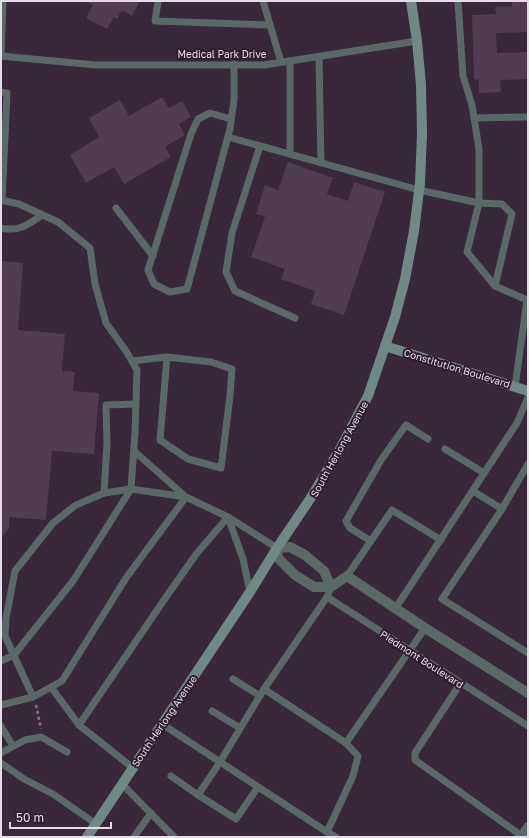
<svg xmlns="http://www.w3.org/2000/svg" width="529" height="838" font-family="'Golos Text',sans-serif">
<rect width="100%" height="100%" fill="#39273a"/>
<g fill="#503d51">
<polygon points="86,1 140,1 132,16 122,10 117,19 114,17 107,29 86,18 93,5"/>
<polygon points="512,1 528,1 528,32 496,33 497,53 527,52 528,79 500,80 501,92 479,93 479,79 474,80 472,15 496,14 495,7 512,7"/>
<polygon points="162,97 169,108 182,101 191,117 179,124 185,135 165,147 171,157 124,184 114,167 86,183 70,155 99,137 89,118 120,100 129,116"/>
<polygon points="288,162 333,178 327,194 348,201 354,182 385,192 344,315 311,304 315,291 281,279 285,269 251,257 265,217 256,214 265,185 278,190"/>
<polygon points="1,261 23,263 18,330 65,334 62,371 75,372 73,391 99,393 94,454 52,451 46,520 9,517 9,527 5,534 1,537"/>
</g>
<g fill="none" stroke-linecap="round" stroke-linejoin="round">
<polyline stroke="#857585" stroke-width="2.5" stroke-dasharray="3 3" stroke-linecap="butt" points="36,705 41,729"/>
<g stroke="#5a6965" stroke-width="7">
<polyline points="158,1 155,21 270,25"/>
<polyline points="263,1 281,62"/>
<polyline points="1,56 96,65 264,65 417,41"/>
<polyline points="1,56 3,1"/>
<polyline points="319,57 321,163"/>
<polyline points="290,61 290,154"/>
<polyline points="1,92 7,93 2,201"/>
<polyline points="474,118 528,117"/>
<polyline points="231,119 210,113 198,119 191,134 148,270 154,284 170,292 187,289 230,129 234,100 234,64"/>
<polyline points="228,137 419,190 479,203 479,149 472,105 463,76 458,1"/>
<polyline points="260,146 232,233 226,272 235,291 295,318"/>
<polyline points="1,200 19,204 58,222 90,248 95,284 106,323 126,351 137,370 135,433 131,489 186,497 228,517 277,548"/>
<polyline points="116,208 153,256"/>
<path d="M1,228C19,232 28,225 42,215"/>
<polyline points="495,286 512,214 502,204 479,203 467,252 495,286 527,300 515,387"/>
<polyline points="132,361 167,357 211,362 232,369 230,396 221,468 188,459 160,440 167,357"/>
<polyline points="445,449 484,473"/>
<polyline points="473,491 502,509 528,464"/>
<polyline points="104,493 107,443 106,405 136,404"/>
<polyline points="502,509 442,599 528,653"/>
<polyline points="371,541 350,528 346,521 381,460 406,425 428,439"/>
<polyline points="347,576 392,510 441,540"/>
<polyline points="331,587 327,597 528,726"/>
<polyline points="327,597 264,689 346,743"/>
<polyline points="395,609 517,423 528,397"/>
<polyline points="1,661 14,655 73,581 131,489"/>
<polyline points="233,679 260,696"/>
<polyline points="460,684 415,753 415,760 522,836"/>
<polyline points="51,687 79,725"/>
<polyline points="33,697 5,636 6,618 15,571 53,523 76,505 104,493 131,489"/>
<polyline points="1,705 33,697 62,681 126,578 186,497 134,451"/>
<polyline points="212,711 240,728"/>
<polyline points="162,724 327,832 353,776 358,756 346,743 425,628"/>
<polyline points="1,726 13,746"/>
<polyline points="1,753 25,740 41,737 67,752"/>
<polyline points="1,763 24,779 53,794 96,824"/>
<polyline points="133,768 79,725 166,597 197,553 228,517 243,559 250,592"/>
<polyline points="171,776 198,795 220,762 264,689"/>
<polyline points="122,784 174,837"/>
<polyline points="198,795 236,819 258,787"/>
<polyline points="327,832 336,837"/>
<polyline points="134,837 151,813"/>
</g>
<g stroke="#5a6965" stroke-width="10">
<polyline points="331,587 324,571 305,555 290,547 277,548 278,558 295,575 314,587 331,587 347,576 425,628 528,693"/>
<polyline points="522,836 528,827"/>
</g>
<g stroke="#718984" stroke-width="10">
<polyline points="385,346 528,391"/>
<polyline points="87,837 250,592 277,548 310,499 340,449 368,396 395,317 405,279 414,231 420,183 422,134 421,85 417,41 411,1"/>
</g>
</g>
<g text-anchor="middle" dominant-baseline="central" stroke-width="4" stroke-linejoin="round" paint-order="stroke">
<g font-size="10" fill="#e7dbe7" stroke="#2f1d30">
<text x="222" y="54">Medical Park Drive</text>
<text transform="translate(457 368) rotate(17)">Constitution Boulevard</text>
<text transform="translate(339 449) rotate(-61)">South Herlong Avenue</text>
<text transform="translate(422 659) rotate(33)">Piedmont Boulevard</text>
<text transform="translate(164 721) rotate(-56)">South Herlong Avenue</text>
</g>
</g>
<rect width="529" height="838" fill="none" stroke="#e7dbe7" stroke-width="4"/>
<path d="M10 822v6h101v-6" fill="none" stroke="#e7dbe7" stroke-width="2"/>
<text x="16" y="822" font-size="12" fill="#e7dbe7" stroke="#2f1d30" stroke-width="3" paint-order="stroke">50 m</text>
</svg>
